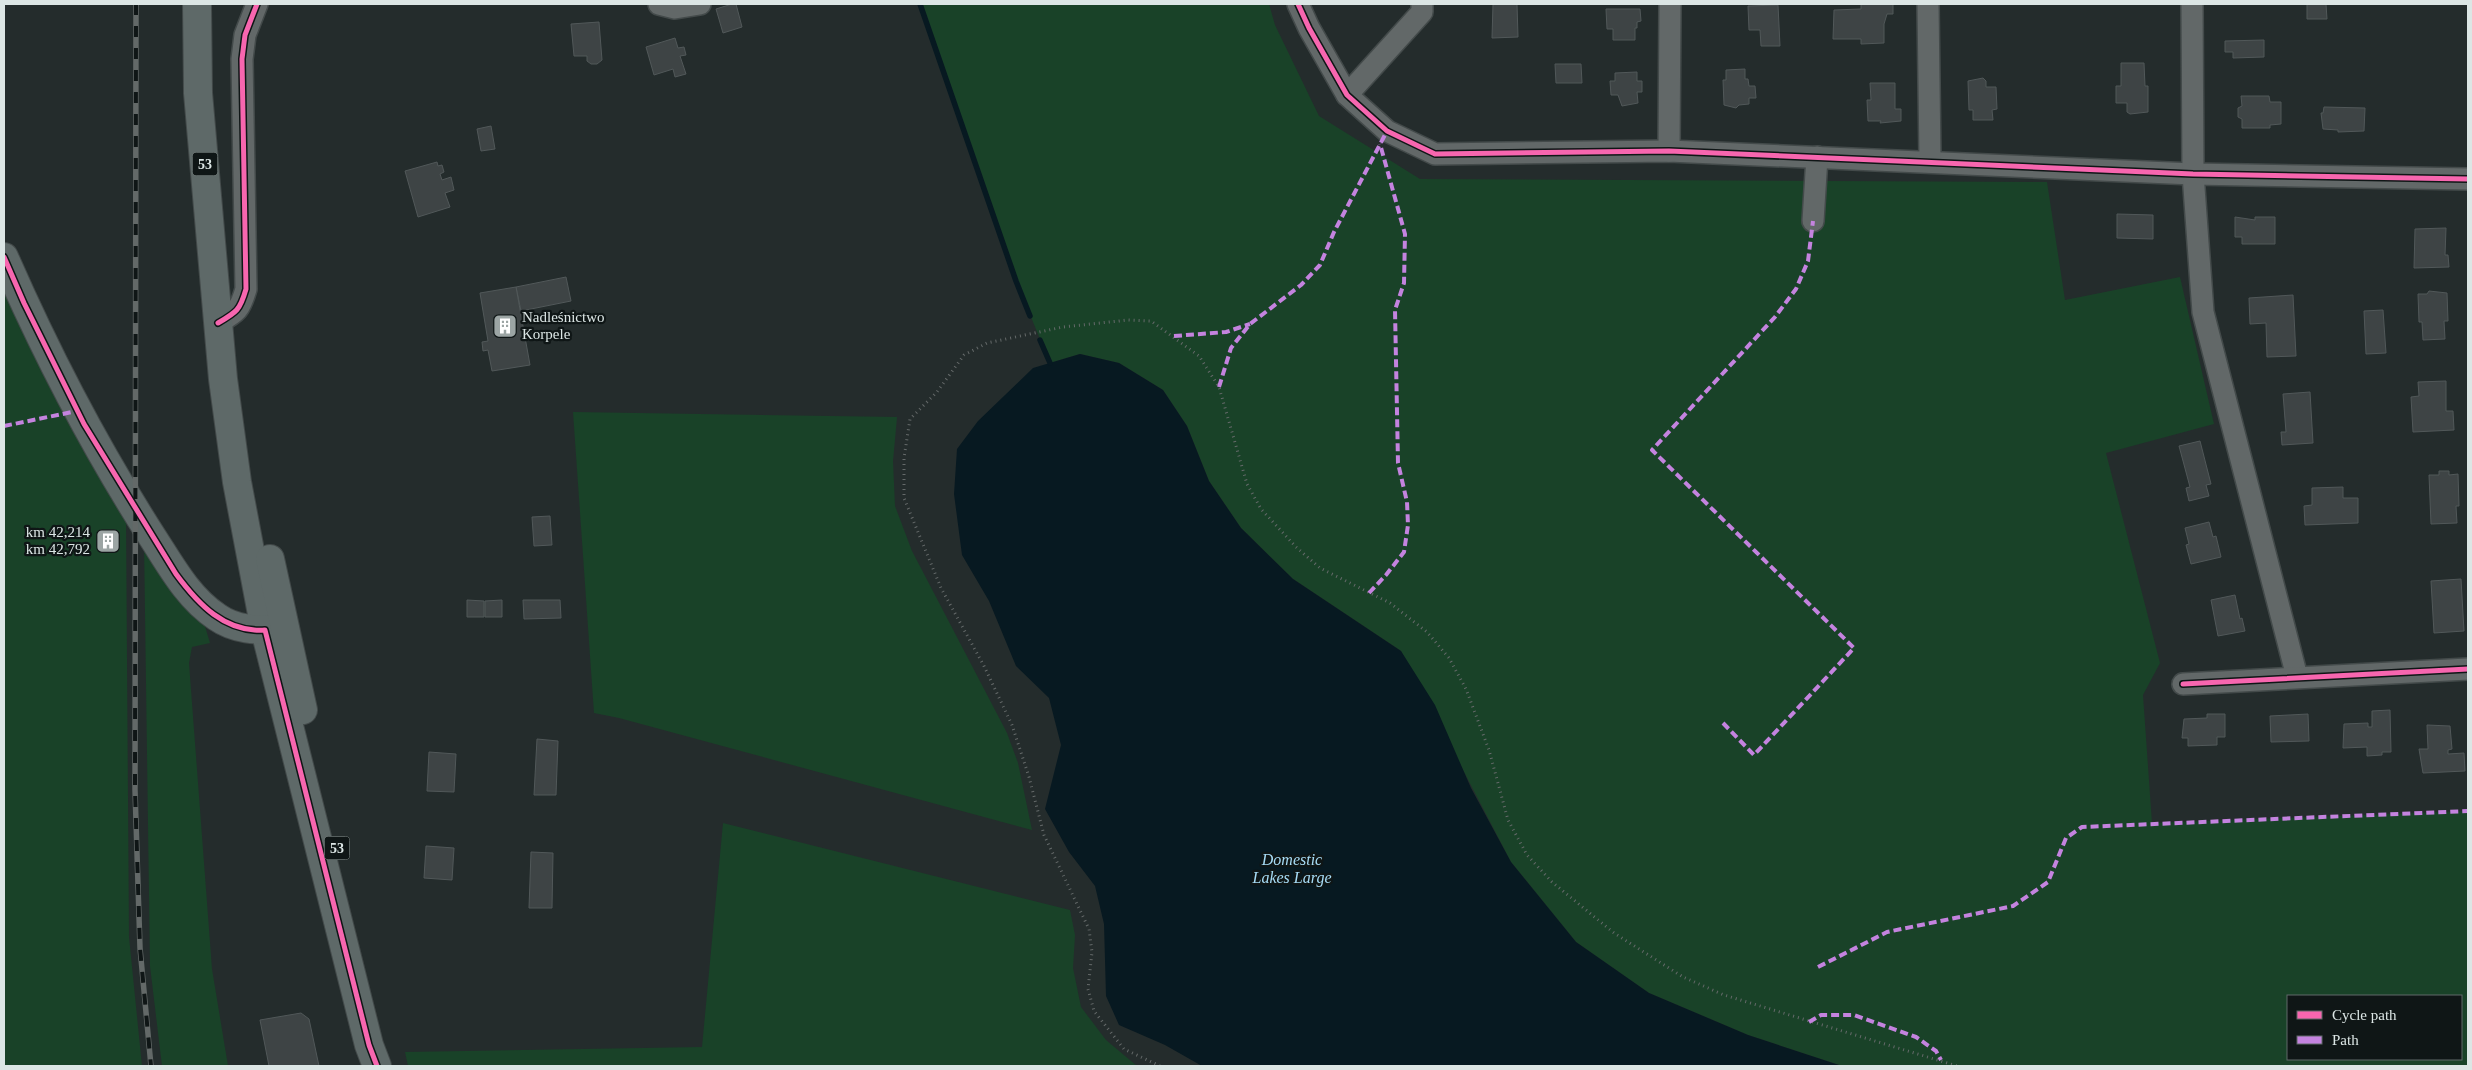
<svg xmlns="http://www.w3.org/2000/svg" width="2472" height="1070" font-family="'Times New Roman',serif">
<rect width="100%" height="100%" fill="#242c2c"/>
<g fill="#194228" fill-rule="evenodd">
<path d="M920,4H1269L1275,25L1319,116L1420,179L2047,182L2065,300L2180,277L2214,424L2106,453L2160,663L2143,695L2152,823L2468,811V1066H1842L1748,1035L1649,993L1576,942L1511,862L1401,651L1293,579L1241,528L1209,481L1187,426L1163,390L1119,363L1080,354L1050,363L1016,281ZM2288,996H2461V1059H2288Z"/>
<polygon points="4,284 126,517 129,937 142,1066 4,1066"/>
<polygon points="573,412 897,417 893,461 895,506 912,551 1007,733 1018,763 1032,830 619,718 594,713"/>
<polygon points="144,541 168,585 185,608 204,623 210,643 192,647 189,663 212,969 228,1066 162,1066 150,966"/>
<polygon points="723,823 1070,910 1075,935 1073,968 1081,1007 1106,1040 1137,1066 408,1066 405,1052 702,1047"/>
</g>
<polygon fill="#071921" points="1080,354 1119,363 1163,390 1187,426 1209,481 1241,528 1293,579 1401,651 1435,705 1471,788 1511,862 1576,942 1649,993 1748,1035 1842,1066 1202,1066 1165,1045 1119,1025 1106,996 1104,924 1095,886 1069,852 1045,809 1061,745 1049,698 1016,666 989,601 962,555 954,494 957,449 978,421 1033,368"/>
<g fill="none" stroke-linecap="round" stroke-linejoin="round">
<g stroke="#071921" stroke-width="5.5">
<polyline points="920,4 1016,281 1030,316"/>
<polyline points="1040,340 1050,363"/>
</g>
</g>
<g fill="#3e4445" stroke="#515859">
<polygon points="732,4 736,4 742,27 723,33 716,9"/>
<polygon points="1493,4 1517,4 1518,37 1492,38"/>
<polygon points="1861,4 1893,4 1893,14 1887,14 1884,24 1884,43 1861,44 1861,39 1833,39 1834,10 1861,9"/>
<polygon points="2307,4 2326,4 2327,19 2307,19"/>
<polygon points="1778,5 1780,46 1761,46 1760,30 1749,30 1748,6"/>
<polygon points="1606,9 1640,9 1641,21 1637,22 1637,28 1635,28 1635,40 1613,40 1613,29 1607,29"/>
<polygon points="599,22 602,60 597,64 591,64 587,61 587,56 574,56 571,24"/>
<polygon points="675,38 678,48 684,47 686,55 680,56 686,74 675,77 673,69 654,75 646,47"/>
<polygon points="2264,40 2264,57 2233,58 2233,52 2225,52 2225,41"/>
<polygon points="2121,63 2144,63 2145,86 2148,86 2148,112 2130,114 2127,112 2127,103 2116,103 2116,86 2121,86"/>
<polygon points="1555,64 1581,64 1582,83 1556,83"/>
<polygon points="1745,69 1745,79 1748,79 1749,86 1755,86 1756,98 1749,98 1749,104 1739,105 1736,108 1724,105 1723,80 1726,80 1726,70"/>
<polygon points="1637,72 1637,81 1642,81 1642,92 1637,92 1638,103 1622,106 1618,95 1611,95 1610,81 1615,81 1615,73"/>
<polygon points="1983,78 1986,81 1986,87 1996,87 1997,109 1992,110 1993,120 1973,120 1973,110 1969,110 1968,81"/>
<polygon points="1870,83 1895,83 1895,109 1901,109 1901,121 1880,123 1881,121 1868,121 1867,100 1871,100"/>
<polygon points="2241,96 2269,96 2270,102 2281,102 2281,124 2270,125 2270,128 2242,128 2242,119 2238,117 2238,108 2242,106"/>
<polygon points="2324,107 2365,108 2364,131 2338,132 2338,130 2323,129 2321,113 2323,113"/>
<polygon points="491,126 495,149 481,151 477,129"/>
<polygon points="437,162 438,166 442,165 444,172 440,174 442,180 451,177 454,190 445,193 450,207 418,217 405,171"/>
<polygon points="2117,214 2153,215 2153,239 2117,238"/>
<polygon points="2235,217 2255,220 2255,217 2275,217 2275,244 2242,244 2242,237 2235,237"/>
<polygon points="2446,228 2445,255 2448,255 2449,267 2414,268 2415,229"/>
<polygon points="566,277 571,301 521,311 516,287"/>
<polygon points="516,287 530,365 492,371 488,350 483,351 482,342 488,341 480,293"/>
<polygon points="2429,291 2447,293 2448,321 2444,321 2445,339 2423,340 2422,322 2419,322 2418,294 2427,294"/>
<polygon points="2293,295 2296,356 2267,357 2266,323 2250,324 2249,298"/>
<polygon points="2383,310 2386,353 2366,354 2364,311"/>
<polygon points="2446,381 2446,411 2453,411 2454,430 2413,432 2411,397 2419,396 2418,382"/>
<polygon points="2310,392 2313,443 2282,445 2281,432 2286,432 2283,394"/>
<polygon points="2200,441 2211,484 2206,485 2209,496 2189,501 2186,488 2190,487 2179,446"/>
<polygon points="2439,471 2449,471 2449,475 2458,474 2459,506 2456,506 2457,523 2431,524 2429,475 2439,475"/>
<polygon points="2343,487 2343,498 2358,498 2358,523 2305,525 2304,506 2312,505 2312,488"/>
<polygon points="550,516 552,545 534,546 532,517"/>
<polygon points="2209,522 2213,537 2216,536 2221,557 2191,564 2186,545 2189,544 2185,528"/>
<polygon points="2461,579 2464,631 2434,633 2431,581"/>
<polygon points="2235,595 2240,619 2242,618 2245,631 2218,636 2211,600"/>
<polygon points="467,600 484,601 484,617 467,617"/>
<polygon points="502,600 502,617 485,617 485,601"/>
<polygon points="523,600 560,600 561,618 524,619"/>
<polygon points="2390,710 2391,752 2382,752 2382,755 2367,756 2367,747 2343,748 2344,724 2368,723 2368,727 2372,727 2372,711"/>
<polygon points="2207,714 2225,714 2225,737 2217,737 2217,745 2188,746 2188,738 2182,738 2184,719 2207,718"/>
<polygon points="2308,714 2309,741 2271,742 2270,716"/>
<polygon points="2427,725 2450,726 2452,749 2448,750 2448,754 2464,753 2465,771 2423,773 2419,749 2428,749"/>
<polygon points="537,739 558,741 556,795 534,795"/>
<polygon points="429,752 456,754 454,792 427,791"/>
<polygon points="426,846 454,848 452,880 424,878"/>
<polygon points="531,852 553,853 552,908 529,908"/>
<polygon points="301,1013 309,1019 319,1066 269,1066 260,1020"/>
</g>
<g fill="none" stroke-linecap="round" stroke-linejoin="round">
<g stroke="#434a4a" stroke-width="24">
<g id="street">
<polyline points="659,4 675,8 700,4"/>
<polyline points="1298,4 1309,28 1347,95 1387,131 1435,154 1669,151 2193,174 2468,179"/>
<polyline points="1928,4 1930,161"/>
<polyline points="2192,4 2193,174 2203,312 2297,677"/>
<polyline points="1347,95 1422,12 1422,4"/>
<polyline points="1669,151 1670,4"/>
<polyline points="1813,221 1817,157"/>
<path d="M218,323C237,312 240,310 246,289L242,59L245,35L257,4"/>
<polyline points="2183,684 2468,669"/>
</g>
</g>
<g stroke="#434a4a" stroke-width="30">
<g id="primary">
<polyline points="197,4 198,93 223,379 237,482 265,630 369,1045 377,1066"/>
<path d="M4,257C46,353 94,446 151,535C170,564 187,597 217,617C237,631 259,630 282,630"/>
<polyline points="270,559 303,710"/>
</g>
</g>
<polyline stroke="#656a6a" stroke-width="3" stroke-dasharray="1 4" stroke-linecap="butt" points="1160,1066 1124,1049 1094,1011 1088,989 1092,952 1089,929 1044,835 1029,777 1012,725 984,666 941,588 904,498 904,458 910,419 937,392 964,355 987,343 1063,327 1128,320 1151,321 1199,356 1219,387 1247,484 1261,509 1296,547 1320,568 1390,603 1427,632 1449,658 1466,689 1489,750 1508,820 1527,855 1552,882 1614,933 1683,977 1724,995 1957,1066"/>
<use href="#street" stroke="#626868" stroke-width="21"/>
<use href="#primary" stroke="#5e6968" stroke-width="28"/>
<g stroke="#636968" stroke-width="5.5">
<polyline id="rail" points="136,4 135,790 140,948 151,1066"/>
</g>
<use href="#rail" stroke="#0f1616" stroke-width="4" stroke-dasharray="11" stroke-linecap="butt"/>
<g stroke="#c483df" stroke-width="4" stroke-dasharray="8 4" stroke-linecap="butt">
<polyline points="1174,336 1226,332 1250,324"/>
<polyline points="1219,387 1231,348 1250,324 1301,285 1320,265 1334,232 1387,131"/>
<polyline points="4,426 77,411"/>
<polyline points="1369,593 1386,575 1404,552 1408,525 1407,502 1398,463 1395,310 1404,283 1405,234 1380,144"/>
<polyline points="1723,723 1754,755 1854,648 1652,450 1775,317 1796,289 1808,261 1813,221"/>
<polyline points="1818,967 1887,932 2013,906 2048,882 2066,838 2082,827 2468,811"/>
<polyline points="1809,1022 1821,1015 1854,1015 1916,1037 1936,1051 1941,1060"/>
</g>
<g stroke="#0f1616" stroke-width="8">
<g id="cycleway">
<polyline points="1298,4 1309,28 1347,95 1387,131 1435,154 1669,151 2193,174 2468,179"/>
<path d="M4,257L24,303L84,424L176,574C198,604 225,633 265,630L369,1045L377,1066"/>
<path d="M218,323C237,312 240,310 246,289L242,59L245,35L257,4"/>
<polyline points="2183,684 2468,669"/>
</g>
</g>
<use href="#cycleway" stroke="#f766af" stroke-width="5"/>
</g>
<defs>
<g id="building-square" transform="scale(1.25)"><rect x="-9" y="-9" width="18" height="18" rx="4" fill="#9ca5a4" stroke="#0f1616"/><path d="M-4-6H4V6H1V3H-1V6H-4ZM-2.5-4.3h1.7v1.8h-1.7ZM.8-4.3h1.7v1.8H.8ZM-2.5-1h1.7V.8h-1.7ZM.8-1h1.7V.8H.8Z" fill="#fff"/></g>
</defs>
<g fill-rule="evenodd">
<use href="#building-square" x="505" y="326"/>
<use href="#building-square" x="108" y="541"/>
</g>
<g text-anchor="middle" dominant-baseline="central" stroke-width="4.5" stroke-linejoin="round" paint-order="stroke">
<g fill="#0f1616" stroke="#9ea8a7" stroke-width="1">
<rect x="192.5" y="152.5" width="25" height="23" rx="4"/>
<rect x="324.5" y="836.5" width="25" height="23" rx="4"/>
</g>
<g font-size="14" font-weight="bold" fill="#dce6e5">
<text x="205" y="164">53</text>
<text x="337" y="848">53</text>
</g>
<g font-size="15" fill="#dce6e5" stroke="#0f1616" text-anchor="start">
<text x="522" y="317">Nadleśnictwo<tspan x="522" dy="17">Korpele</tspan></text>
<text x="90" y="532" text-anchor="end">km 42,214<tspan x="90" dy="17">km 42,792</tspan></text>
</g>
<g font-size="16" font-style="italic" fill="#a6dbf5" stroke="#0f1616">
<text x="1292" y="859">Domestic<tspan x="1292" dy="18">Lakes Large</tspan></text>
</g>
</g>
<rect width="2472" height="1070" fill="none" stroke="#dce6e5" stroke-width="10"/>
<rect x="2287" y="995" width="175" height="65" fill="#0f1616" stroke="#616969"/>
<rect x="2297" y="1011" width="25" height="8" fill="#f766af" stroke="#616969"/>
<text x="2332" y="1020" font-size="15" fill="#dce6e5">Cycle path</text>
<rect x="2297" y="1036" width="25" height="8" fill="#c483df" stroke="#616969"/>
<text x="2332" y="1045" font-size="15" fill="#dce6e5">Path</text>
</svg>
